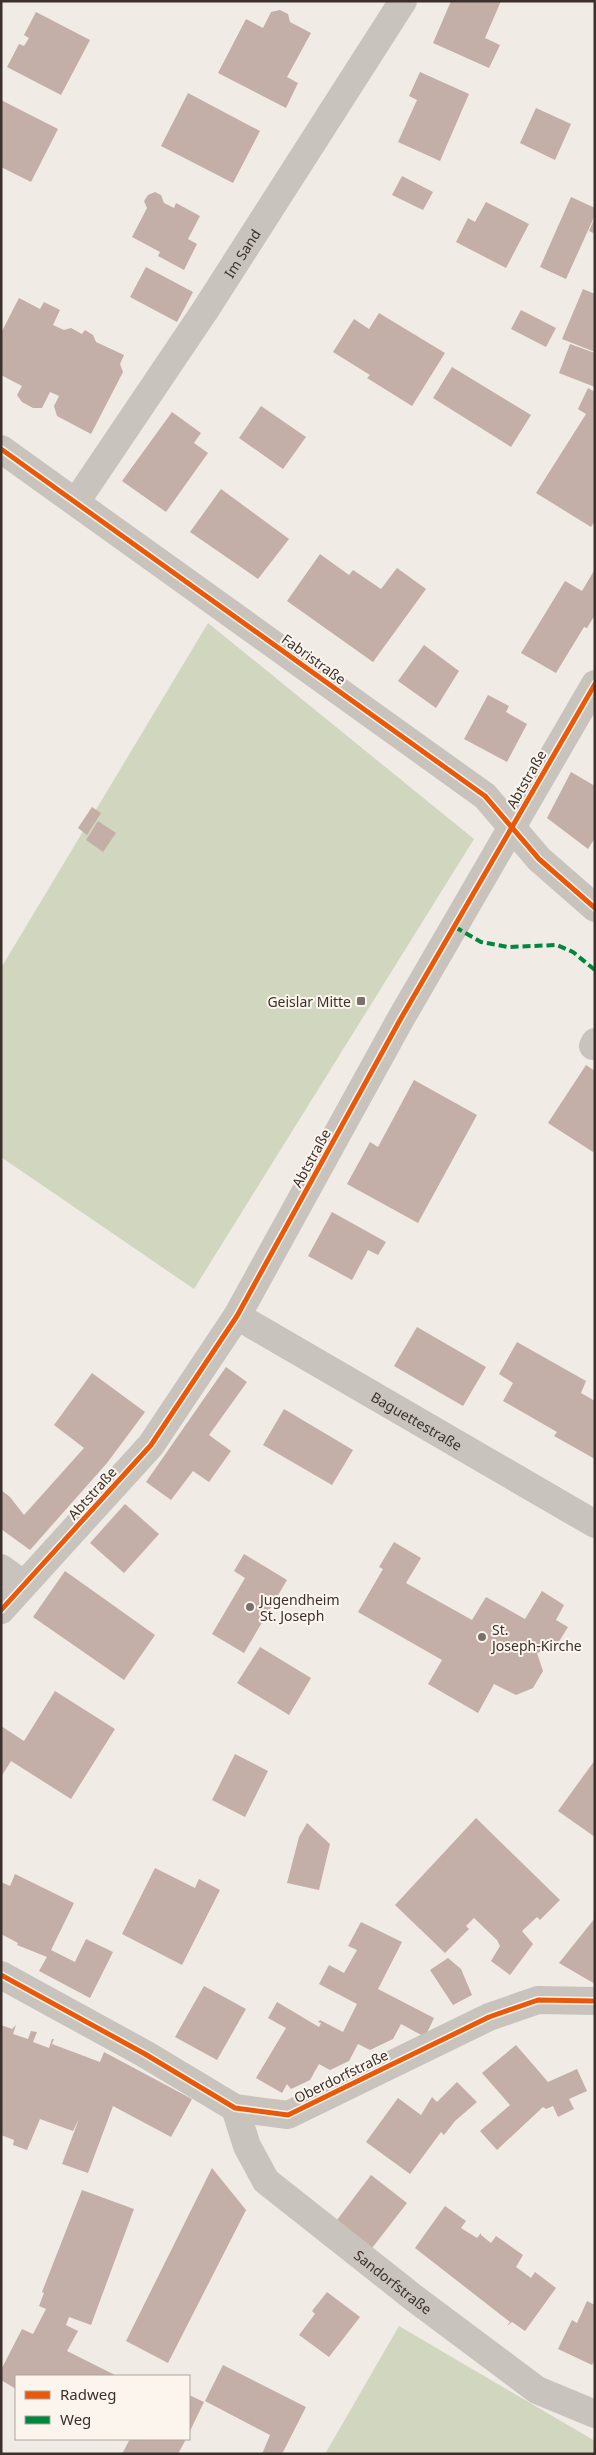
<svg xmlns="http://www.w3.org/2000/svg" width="596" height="2455" font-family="'Noto Sans',sans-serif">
<rect width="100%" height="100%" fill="#f0ebe5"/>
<g fill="#d1d6bf">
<polygon points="208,623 474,839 194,1289 1,1157 1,968"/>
<polygon points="399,2326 595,2441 595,2454 325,2454"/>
</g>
<g fill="#c3afa7">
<polygon points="451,1 501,1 485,38 500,45 489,68 433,43"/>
<polygon points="280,10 288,14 290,22 311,33 287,77 298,83 286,108 218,73 246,19 263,28 271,12"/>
<polygon points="36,12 90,40 61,95 7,67 19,44 24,46 29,38 24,35"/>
<polygon points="420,72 469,94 440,161 398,142 417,100 409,96"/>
<polygon points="188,93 260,131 233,183 161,146"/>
<polygon points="1,100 58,129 31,182 1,167"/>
<polygon points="536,108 571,124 555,160 520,143"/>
<polygon points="402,176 433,192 423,210 392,195"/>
<polygon points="155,192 161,195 164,203 174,208 176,203 200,216 188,239 197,244 184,270 158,256 160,252 132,237 147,208 144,201 148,195"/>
<polygon points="571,197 595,208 595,215 566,279 540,267"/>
<polygon points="486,202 529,224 506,268 456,242 468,218 475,222"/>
<polygon points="595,217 595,234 589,231"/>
<polygon points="146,267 193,292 177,322 130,297"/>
<polygon points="583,289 595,294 595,352 562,339"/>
<polygon points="19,298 40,309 44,302 60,310 53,325 64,330 71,328 82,334 85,330 93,335 96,342 124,355 120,364 123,372 91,434 57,416 54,406 59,396 50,392 42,408 33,408 22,402 17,395 22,386 1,375 1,333"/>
<polygon points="521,310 556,328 546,347 511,329"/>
<polygon points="379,313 445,353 412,406 367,378 370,375 333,352 354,319 369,329"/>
<polygon points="570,344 595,353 595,387 559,373"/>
<polygon points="452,367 531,415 511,447 433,398"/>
<polygon points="588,388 595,392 595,521 591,527 536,493 586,414 578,409"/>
<polygon points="261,406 306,437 283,469 239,438"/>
<polygon points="172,412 201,433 194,443 208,453 166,512 122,481"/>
<polygon points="221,489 289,539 258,579 190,532"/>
<polygon points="320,554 349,575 353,570 381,589 397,568 426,589 373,662 287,601"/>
<polygon points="595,569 595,615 587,628 584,627 556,673 521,653 565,581 582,591"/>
<polygon points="424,645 459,671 436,708 398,681"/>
<polygon points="488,695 509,706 506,712 527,724 507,762 464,739"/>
<polygon points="571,772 595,786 595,838 588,849 547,818"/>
<polygon points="92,807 101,813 87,835 78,828"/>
<polygon points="98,821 116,833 103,852 86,840"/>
<polygon points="586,1065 595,1071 595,1148 593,1152 548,1123"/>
<polygon points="414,1080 477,1115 418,1223 347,1184 370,1142 378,1147"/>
<polygon points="332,1212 386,1242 378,1255 368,1250 352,1280 308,1256"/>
<polygon points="417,1327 486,1367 463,1406 394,1366"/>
<polygon points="517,1342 586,1381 581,1393 595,1401 595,1459 554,1436 557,1432 503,1401 513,1383 499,1374"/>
<polygon points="226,1367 247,1382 209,1435 231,1451 209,1482 193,1471 171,1500 146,1482"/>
<polygon points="92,1373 145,1412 107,1463 30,1550 1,1529 1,1490 10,1497 24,1515 84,1448 54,1425"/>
<polygon points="284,1409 353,1450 332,1485 263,1445"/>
<polygon points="125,1504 159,1534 124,1573 90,1543"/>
<polygon points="394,1542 421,1558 406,1583 472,1620 486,1597 525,1619 542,1591 564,1605 556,1620 568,1627 555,1648 537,1653 543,1671 533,1688 516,1695 494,1684 478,1713 428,1684 442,1660 358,1612 383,1569 379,1567"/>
<polygon points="244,1554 287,1580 244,1653 212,1634 245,1578 234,1571"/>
<polygon points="65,1571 155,1635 124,1680 33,1617"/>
<polygon points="260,1647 311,1678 289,1715 237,1683"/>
<polygon points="55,1691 115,1729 71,1799 11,1761 1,1777 1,1726 24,1741"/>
<polygon points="235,1754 268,1771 245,1817 212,1800"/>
<polygon points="595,1760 595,1837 558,1811"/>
<polygon points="476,1818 560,1900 540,1920 537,1917 522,1931 533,1944 510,1975 491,1961 500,1946 497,1940 474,1918 466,1926 469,1929 445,1953 395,1905"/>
<polygon points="307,1823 330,1844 319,1890 287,1883 299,1837"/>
<polygon points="155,1868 195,1888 199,1879 220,1890 182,1965 122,1934"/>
<polygon points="15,1874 74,1903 51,1950 75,1962 86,1939 113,1952 90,1998 39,1971 47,1957 17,1945 18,1943 1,1934 1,1882 10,1886"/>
<polygon points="595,1918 595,1984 559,1963"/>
<polygon points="361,1922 402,1942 378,1989 434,2018 425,2037 401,2024 393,2039 370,2050 358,2044 349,2061 330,2070 319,2064 310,2080 291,2089 287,2084 282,2093 256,2078 286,2028 268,2018 277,2002 319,2027 321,2023 318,2022 320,2020 343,2032 357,2004 319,1984 329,1965 344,1973 357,1950 348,1946"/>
<polygon points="448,1958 461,1969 472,1995 453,2005 430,1970"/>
<polygon points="204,1986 246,2009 217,2060 175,2037"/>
<polygon points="1,2025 12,2029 16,2025 13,2034 28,2039 31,2031 37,2032 33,2042 49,2048 52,2039 54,2039 52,2044 100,2062 104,2052 192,2099 171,2137 113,2106 88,2173 62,2164 79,2119 73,2131 40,2119 27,2150 13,2145 14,2140 1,2135"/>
<polygon points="516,2045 548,2082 577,2069 587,2091 569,2099 574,2109 558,2117 553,2106 546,2109 543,2107 497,2150 480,2131 510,2105 482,2073"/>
<polygon points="457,2082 477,2102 455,2121 444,2135 441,2132 410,2174 366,2142 398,2098 421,2115 432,2097 437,2102"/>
<polygon points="212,2168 246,2210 168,2363 126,2341"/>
<polygon points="371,2175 407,2203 369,2252 334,2224"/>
<polygon points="82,2190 134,2209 91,2325 69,2317 66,2325 78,2331 67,2351 117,2376 16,2376 16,2389 1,2380 1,2370 22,2329 33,2334 46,2309 39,2306 44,2293 42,2292"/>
<polygon points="445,2206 466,2221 461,2228 477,2238 481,2233 481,2235 491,2243 496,2236 523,2255 516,2267 531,2278 535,2272 556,2288 525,2331 512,2322 507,2326 510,2322 415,2248"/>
<polygon points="327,2292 360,2317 329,2357 299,2335 315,2314 312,2311"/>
<polygon points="587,2301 595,2305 595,2360 592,2365 558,2349 572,2320 577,2323"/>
<polygon points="223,2365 306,2407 282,2454 262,2454 270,2435 205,2401"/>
<polygon points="189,2395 204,2402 189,2433"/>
<polygon points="130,2439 186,2439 178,2454 122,2454"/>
</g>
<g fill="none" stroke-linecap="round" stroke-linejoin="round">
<g stroke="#c9c3be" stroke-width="28">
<polyline points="1,449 485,796 539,859 595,908"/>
<path id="s1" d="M76,502L206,309L403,1"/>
<polyline points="593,1046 595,1042"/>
<path id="s2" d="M237,1316L595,1524"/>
<polyline points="1,1568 23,1584"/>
<polyline points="1,1610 151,1445 237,1316 400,1020 595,684"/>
<polyline points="1,1975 145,2054 235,2108 288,2115 489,2017 538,2000 595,2001"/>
<path id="s3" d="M235,2108L247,2146L266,2181L414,2298L537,2390L595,2414"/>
</g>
<polyline stroke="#00873e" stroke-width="4" stroke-dasharray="8 4" stroke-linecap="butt" points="455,927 481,942 508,947 557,945 573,952 595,970"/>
<g stroke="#fbf5ee" stroke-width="8">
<g id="cycleway">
<polyline points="1,449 485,796 539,859 595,908"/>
<polyline points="1,1610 151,1445 237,1316 400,1020 595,684"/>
<polyline points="1,1975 145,2054 235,2108 288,2115 489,2017 538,2000 595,2001"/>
</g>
</g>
<use href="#cycleway" stroke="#e8590c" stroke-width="5"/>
</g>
<g fill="#7a716c" stroke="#fbf5ee" stroke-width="2">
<rect x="356" y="996" width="10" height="10" rx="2.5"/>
<circle cx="250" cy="1607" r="5"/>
<circle cx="482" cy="1637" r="5"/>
</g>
<g text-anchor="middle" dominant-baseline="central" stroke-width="4" stroke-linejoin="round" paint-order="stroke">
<g font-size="14" fill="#3b302b" stroke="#fbf5ee">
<text stroke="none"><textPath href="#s1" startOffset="299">Im Sand</textPath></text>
<text transform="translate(314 659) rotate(36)">Fabristraße</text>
<text transform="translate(526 779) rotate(-60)">Abtstraße</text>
<text transform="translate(311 1158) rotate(-61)">Abtstraße</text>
<text stroke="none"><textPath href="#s2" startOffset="208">Baguettestraße</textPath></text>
<text transform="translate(92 1493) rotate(-48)">Abtstraße</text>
<text transform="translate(341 2076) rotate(-26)">Oberdorfstraße</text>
<text stroke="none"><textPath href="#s3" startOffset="242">Sandorfstraße</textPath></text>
</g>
<g font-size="14" fill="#3b302b" stroke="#fbf5ee" text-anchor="start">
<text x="351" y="1001" text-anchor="end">Geislar Mitte</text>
<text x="260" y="1599">Jugendheim<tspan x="260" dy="16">St. Joseph</tspan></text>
<text x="492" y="1629">St.<tspan x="492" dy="16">Joseph-Kirche</tspan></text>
</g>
</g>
<rect width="596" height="2455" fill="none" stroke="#3b302b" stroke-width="5"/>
<rect x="15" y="2375" width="175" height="65" fill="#fbf5ee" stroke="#aea6a0"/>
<rect x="25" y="2391" width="25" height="8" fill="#e8590c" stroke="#aea6a0"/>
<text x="60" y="2400" font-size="15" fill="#3b302b">Radweg</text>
<rect x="25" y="2416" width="25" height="8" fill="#00873e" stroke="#aea6a0"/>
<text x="60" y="2425" font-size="15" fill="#3b302b">Weg</text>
</svg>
